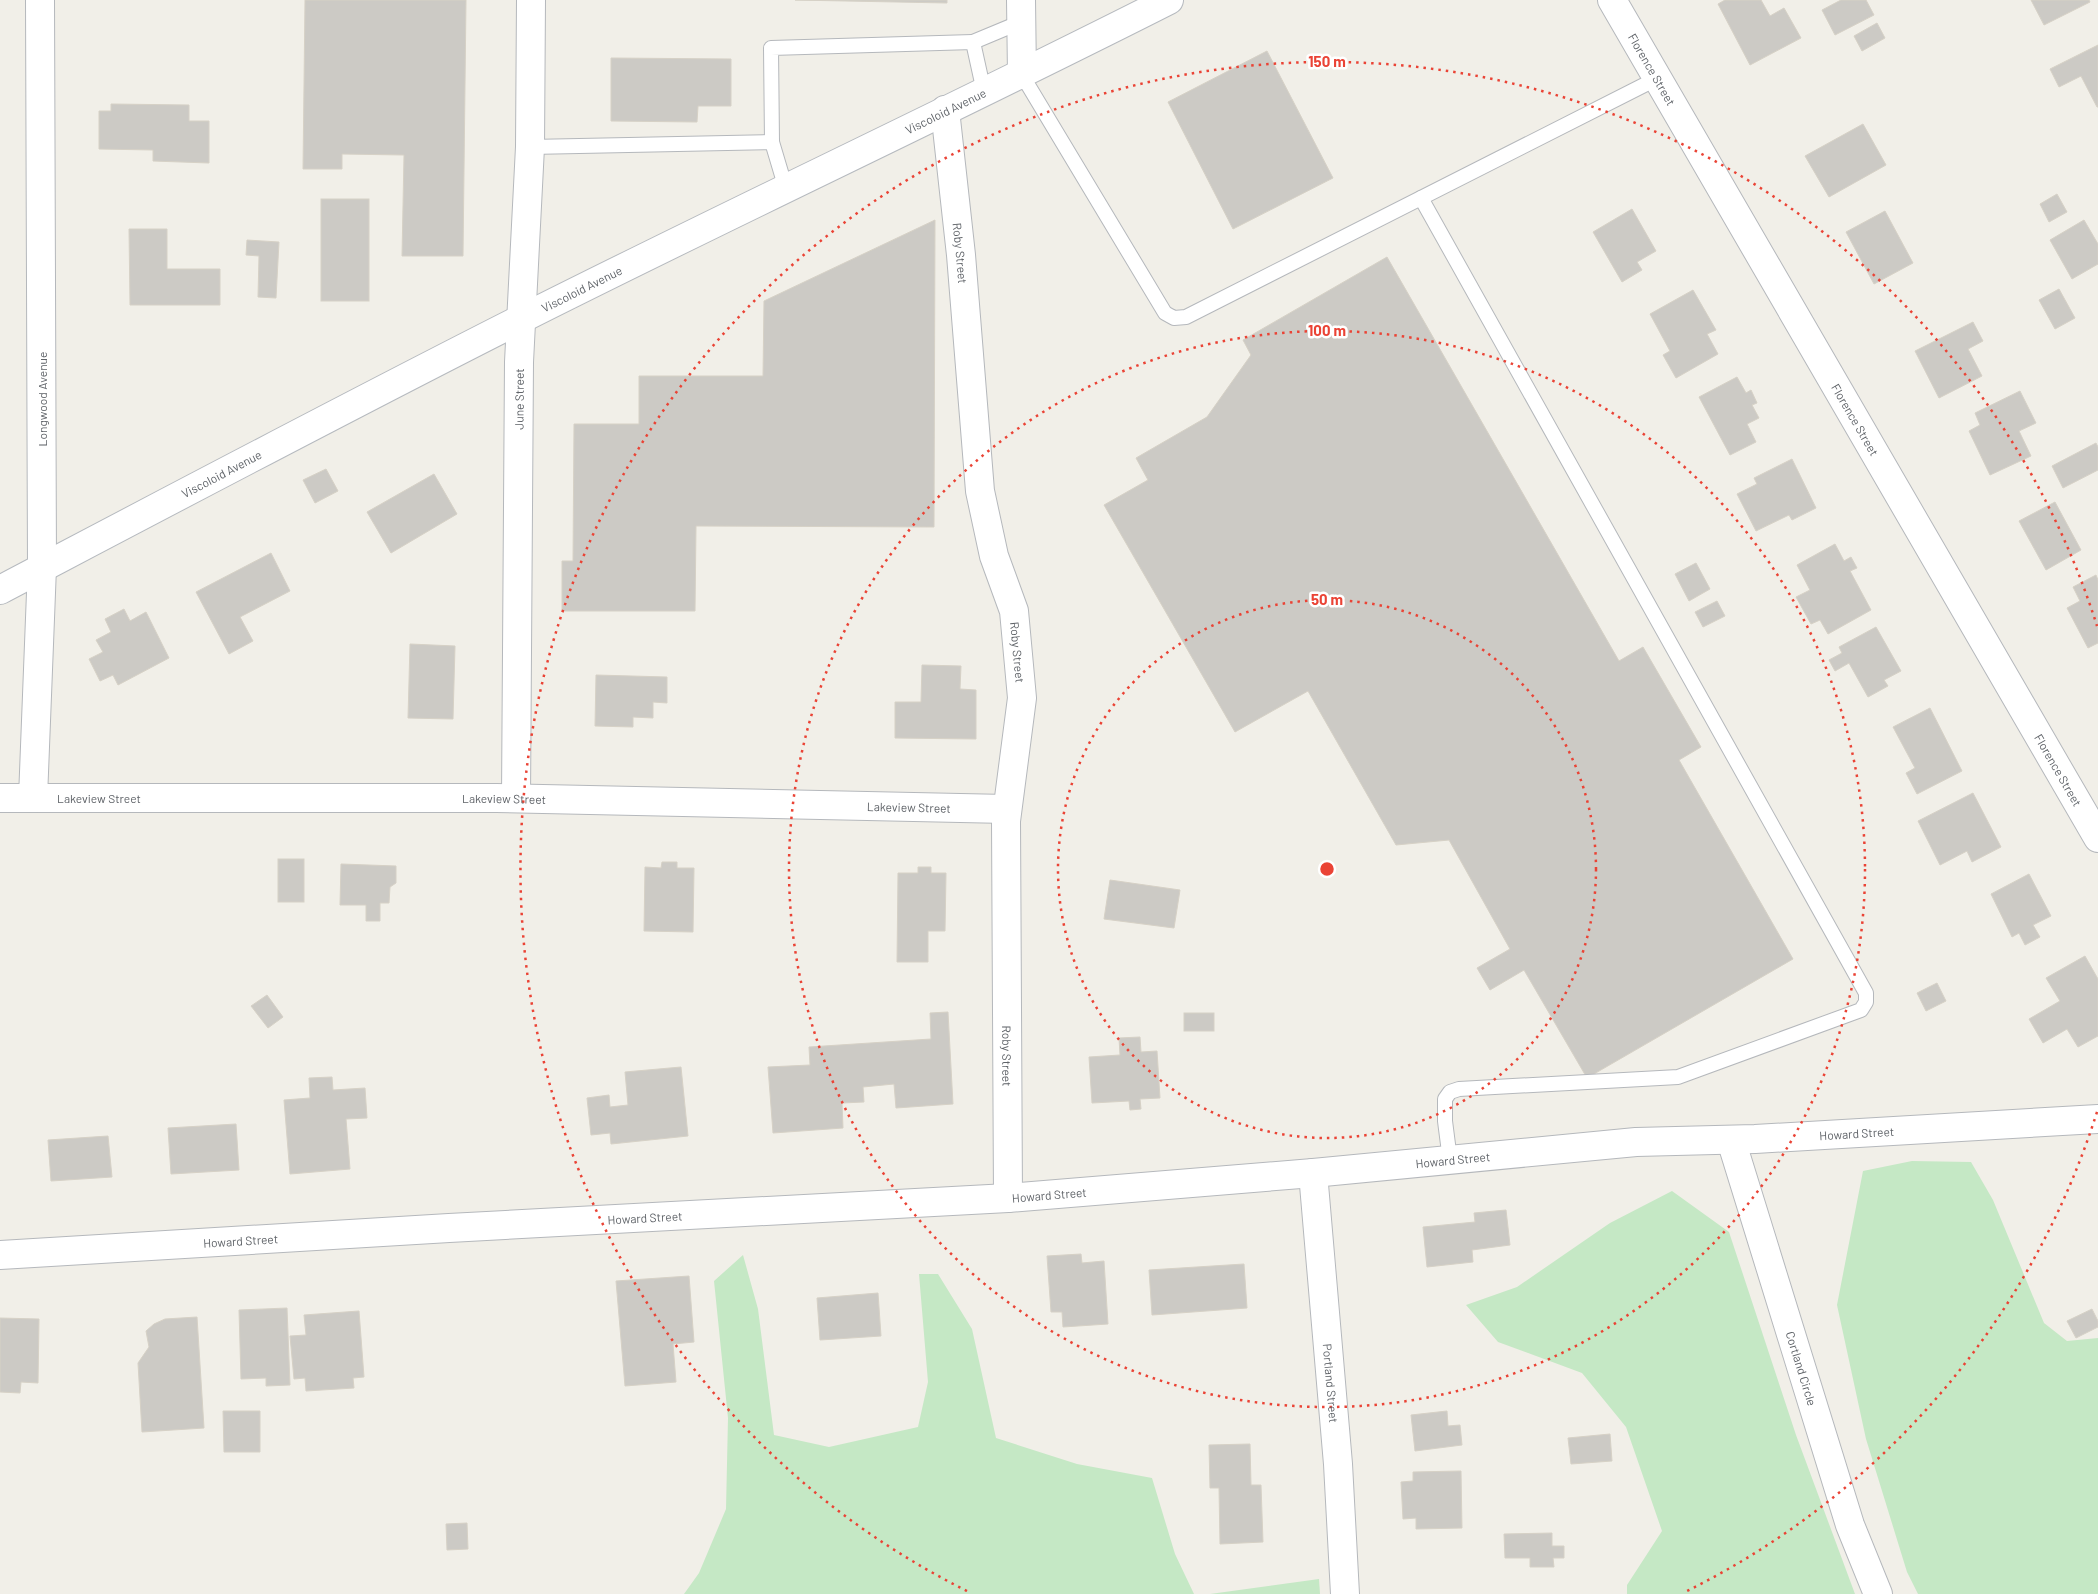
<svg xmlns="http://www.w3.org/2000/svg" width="2098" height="1594" font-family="Barlow,sans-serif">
<rect width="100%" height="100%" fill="#f1efe8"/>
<g fill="#c5e8c5">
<polygon points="1912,1161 1971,1162 1993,1200 2044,1323 2067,1341 2098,1338 2098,1594 1918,1594 1907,1572 1866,1439 1837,1305 1863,1171"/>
<polygon points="1672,1191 1729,1232 1796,1435 1855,1594 1627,1594 1627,1585 1662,1531 1626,1427 1582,1373 1498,1342 1466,1305 1517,1287 1610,1223"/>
<polygon points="743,1255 758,1309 774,1435 829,1447 918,1427 928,1382 919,1274 938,1274 972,1329 996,1438 1077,1464 1152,1478 1175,1554 1194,1594 684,1594 699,1573 726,1509 728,1418 714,1281"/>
<polygon points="1319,1579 1320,1594 1210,1594"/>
</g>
<g fill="#cccac5" stroke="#d6d1c6">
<polygon points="305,0 466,0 463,256 402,256 404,155 342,154 342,169 303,169"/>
<polygon points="795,0 947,0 947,3"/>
<polygon points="1725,0 1761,0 1770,16 1784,8 1801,38 1750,65 1718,4"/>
<polygon points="1841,0 1866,0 1874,15 1835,35 1822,10"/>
<polygon points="2031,0 2089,0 2090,2 2044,25"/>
<polygon points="1877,23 1885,38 1862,51 1854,36"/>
<polygon points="2098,45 2098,107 2097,107 2081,76 2059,87 2050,69"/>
<polygon points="1267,51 1333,178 1233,229 1168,102"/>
<polygon points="611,58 731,59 731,106 698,106 697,122 611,121"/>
<polygon points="111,104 189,105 189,121 209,121 209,163 153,161 153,150 99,149 99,111 111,111"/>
<polygon points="1863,124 1886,165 1829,197 1805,156"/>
<polygon points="2057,194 2067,212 2049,222 2040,204"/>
<rect x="321" y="199" width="48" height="102"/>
<polygon points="1632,209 1656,251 1637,262 1642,270 1622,282 1593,232"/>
<polygon points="1885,211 1913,263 1874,284 1846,232"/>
<polygon points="935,220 934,527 696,526 695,611 562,611 562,561 573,561 574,424 639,424 639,376 763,376 764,301"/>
<polygon points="2084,220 2098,244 2098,264 2072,279 2050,240"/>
<polygon points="129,229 167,229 167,269 220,269 220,305 130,305"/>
<polygon points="247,240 279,242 276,298 258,297 259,256 246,255"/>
<polygon points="1387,257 1619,661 1643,647 1701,747 1679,760 1793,959 1587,1078 1524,970 1490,990 1477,968 1510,949 1449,840 1396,845 1308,691 1235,732 1104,505 1148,480 1136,458 1207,417 1251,355 1243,340"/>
<polygon points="2059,289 2075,318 2055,329 2039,300"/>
<polygon points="1693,290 1716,330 1707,334 1718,354 1676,378 1663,355 1670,351 1650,314"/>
<polygon points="1973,322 1983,341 1968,349 1982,376 1939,398 1915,351"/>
<polygon points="1737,377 1746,393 1751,390 1757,403 1752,405 1759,418 1747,424 1756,442 1730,455 1699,397"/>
<polygon points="2020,391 2036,423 2019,431 2031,456 1990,475 1969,431 1980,425 1975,413"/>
<polygon points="2096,443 2098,447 2098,470 2063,488 2052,466"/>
<polygon points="1792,459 1816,508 1792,520 1789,515 1756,531 1737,494 1757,484 1754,478"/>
<polygon points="326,469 338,491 315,503 303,480"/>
<polygon points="434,474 457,514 391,553 367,512"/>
<polygon points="2055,502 2081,550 2046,570 2019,521"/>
<polygon points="1835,544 1844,561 1851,557 1857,568 1850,571 1871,610 1828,634 1820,620 1811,624 1796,597 1810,590 1797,565"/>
<polygon points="271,553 290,591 240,617 253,641 229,654 196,592"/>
<polygon points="1696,563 1710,589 1689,601 1675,574"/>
<polygon points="2096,575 2098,580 2098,643 2088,648 2067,608 2080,601 2073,587"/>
<polygon points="1717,601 1725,616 1703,627 1695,612"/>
<polygon points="124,609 130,621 146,612 169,658 118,685 113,675 100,681 89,659 103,652 96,640 111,632 105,619"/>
<polygon points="1876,627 1901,671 1884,680 1888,686 1868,697 1849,663 1835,671 1829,660 1842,653 1839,647"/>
<polygon points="410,644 455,646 453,719 408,718"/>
<polygon points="922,665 961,666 960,689 976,690 976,739 895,738 895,702 921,702"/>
<polygon points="596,675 667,677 667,703 653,702 653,718 633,717 633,727 595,726"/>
<polygon points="1930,708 1962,771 1917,794 1906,773 1915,768 1893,727"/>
<polygon points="1973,793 2001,847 1972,862 1967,851 1940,865 1918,821"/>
<rect x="278" y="859" width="26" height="43"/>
<polygon points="662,862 677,862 677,868 694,868 693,932 644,931 645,867 661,868"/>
<polygon points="341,864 396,866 396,883 390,887 389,903 380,903 380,921 366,921 366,905 340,905"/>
<polygon points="918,867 931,867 931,873 946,873 945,931 928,931 928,962 897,962 898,873 918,873"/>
<polygon points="2029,874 2051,916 2033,925 2040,937 2025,945 2019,933 2012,937 1991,894"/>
<polygon points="1110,880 1180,890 1174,928 1104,919"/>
<polygon points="2085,956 2098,979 2098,1036 2078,1047 2067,1029 2043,1043 2029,1019 2060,1001 2046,978"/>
<polygon points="1937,983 1946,1001 1926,1011 1917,993"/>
<polygon points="267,995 283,1017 268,1028 251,1006"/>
<polygon points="948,1012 953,1104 896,1108 894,1084 863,1087 864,1102 842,1103 843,1128 773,1133 768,1067 810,1065 809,1047 931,1039 930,1013"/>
<rect x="1184" y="1013" width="30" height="18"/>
<polygon points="1140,1037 1141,1052 1157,1051 1160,1098 1140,1099 1141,1109 1130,1110 1129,1101 1092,1103 1089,1057 1120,1055 1119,1038"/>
<polygon points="681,1067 688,1136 611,1144 610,1133 591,1135 587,1098 609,1095 610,1107 628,1105 625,1072"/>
<polygon points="332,1077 333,1090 365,1088 367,1118 346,1119 350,1169 290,1174 284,1100 310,1098 309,1078"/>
<polygon points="236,1124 239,1170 171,1174 168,1128"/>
<polygon points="108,1136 112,1177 51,1181 48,1140"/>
<polygon points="1506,1210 1510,1245 1472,1250 1473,1262 1427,1267 1423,1227 1475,1222 1474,1213"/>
<polygon points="1081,1254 1082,1263 1104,1261 1108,1324 1063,1327 1062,1312 1051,1312 1047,1256"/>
<polygon points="1244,1264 1247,1308 1152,1315 1149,1270"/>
<polygon points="689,1276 694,1342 673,1344 676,1382 625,1386 616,1281"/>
<polygon points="878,1293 881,1336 820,1340 817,1298"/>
<polygon points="287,1308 290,1385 266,1386 266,1378 241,1379 239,1310"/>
<polygon points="2092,1309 2098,1321 2098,1327 2076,1338 2067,1321"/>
<polygon points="359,1311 364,1377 353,1378 354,1388 306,1391 305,1378 294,1379 290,1336 306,1335 304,1315"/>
<polygon points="197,1317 204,1428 142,1432 138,1363 149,1347 146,1331 154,1324 165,1319"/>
<polygon points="0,1318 39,1319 38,1383 21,1382 20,1393 0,1392"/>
<polygon points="223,1411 260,1411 260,1452 224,1452"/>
<polygon points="1447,1411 1448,1426 1460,1425 1462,1445 1415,1451 1411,1415"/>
<polygon points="1610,1434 1612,1461 1571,1464 1568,1438"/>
<polygon points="1250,1444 1251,1485 1261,1485 1263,1542 1220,1544 1219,1488 1210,1488 1209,1445"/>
<polygon points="1461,1471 1462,1528 1416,1529 1416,1518 1403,1519 1401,1482 1413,1481 1413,1472"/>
<polygon points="467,1523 468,1549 447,1550 446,1524"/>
<polygon points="1552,1533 1552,1546 1564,1546 1564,1558 1553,1558 1554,1567 1530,1567 1530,1558 1505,1558 1504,1534"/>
</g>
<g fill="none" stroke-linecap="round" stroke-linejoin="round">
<g stroke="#b5b8bc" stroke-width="16">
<g id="lane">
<polyline points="973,42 1021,22"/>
<polyline points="1022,75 1165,313 1174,318 1186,317 1658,78"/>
<polyline points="772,142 771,48 973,42 984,92"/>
<polyline points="530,147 772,142 786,189"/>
<polyline points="1421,198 1866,993 1866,1002 1861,1010 1678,1077 1459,1089 1450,1092 1445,1099 1445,1121 1450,1160"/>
</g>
</g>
<g stroke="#b5b8bc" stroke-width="30">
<g id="street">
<polyline points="1021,0 1022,75"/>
<path id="s1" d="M1612,0L2098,838"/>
<path id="s2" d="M945,110L961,255L980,491L994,556L1014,611L1022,698L1006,821L1008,1198"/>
<path id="s3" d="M0,798H496L1007,809"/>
<polyline points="33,798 42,567 40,0"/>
<path id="s4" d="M516,798L519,362L530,147L531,0"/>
<path id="s5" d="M1731,1140L1850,1525L1878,1594"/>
<path id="s6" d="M1313,1173L1338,1464L1345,1594"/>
<path id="s7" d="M0,1255L449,1228L1008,1198L1313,1173L1636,1142L1755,1139L2098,1119"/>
</g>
</g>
<g stroke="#b6babf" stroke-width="30">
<g id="secondary">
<path id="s8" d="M0,590C173,499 345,408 519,320C735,211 954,109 1169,0"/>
</g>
</g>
<use href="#lane" stroke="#fff" stroke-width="14"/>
<use href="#street" stroke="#fff" stroke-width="28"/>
<use href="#secondary" stroke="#fff" stroke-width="28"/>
</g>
<g fill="none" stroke="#ea4335" stroke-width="2.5" stroke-dasharray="2.5 5">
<circle cx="1327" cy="869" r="269"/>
<circle cx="1327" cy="869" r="538"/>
<path d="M2097 1112A807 807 0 0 1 1687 1591M967 1591A807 807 0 1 1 2097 626"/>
</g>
<g text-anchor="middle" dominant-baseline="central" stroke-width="5" stroke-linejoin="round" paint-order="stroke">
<g font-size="12" fill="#5f6368" stroke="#fff">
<text stroke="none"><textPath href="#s1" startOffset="80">Florence Street</textPath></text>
<text stroke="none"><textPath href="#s8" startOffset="1060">Viscoloid Avenue</textPath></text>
<text stroke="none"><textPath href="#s2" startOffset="144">Roby Street</textPath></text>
<text stroke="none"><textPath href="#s8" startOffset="655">Viscoloid Avenue</textPath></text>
<text transform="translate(42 399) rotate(-90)">Longwood Avenue</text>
<text stroke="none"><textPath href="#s4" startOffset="399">June Street</textPath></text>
<text stroke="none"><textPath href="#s1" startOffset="485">Florence Street</textPath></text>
<text stroke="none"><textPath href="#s8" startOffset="250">Viscoloid Avenue</textPath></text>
<text stroke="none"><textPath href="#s2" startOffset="549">Roby Street</textPath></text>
<text stroke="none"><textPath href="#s1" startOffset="890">Florence Street</textPath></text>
<text stroke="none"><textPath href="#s3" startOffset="99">Lakeview Street</textPath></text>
<text stroke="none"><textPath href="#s3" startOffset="504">Lakeview Street</textPath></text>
<text stroke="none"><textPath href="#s3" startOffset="909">Lakeview Street</textPath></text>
<text stroke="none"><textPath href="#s2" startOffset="954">Roby Street</textPath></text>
<text stroke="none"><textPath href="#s7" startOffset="1861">Howard Street</textPath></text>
<text stroke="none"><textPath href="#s7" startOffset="1456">Howard Street</textPath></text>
<text stroke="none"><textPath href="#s7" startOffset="1051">Howard Street</textPath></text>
<text stroke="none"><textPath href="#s7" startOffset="646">Howard Street</textPath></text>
<text stroke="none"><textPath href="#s7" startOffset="241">Howard Street</textPath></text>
<text stroke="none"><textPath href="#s5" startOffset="239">Cortland Circle</textPath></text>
<text stroke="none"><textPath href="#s6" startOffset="211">Portland Street</textPath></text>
</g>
</g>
<circle cx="1327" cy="869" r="8" fill="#ea4335" stroke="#fff" stroke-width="2.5"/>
<g font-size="15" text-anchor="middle" font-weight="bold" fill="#ea4335" stroke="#fff" stroke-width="5" stroke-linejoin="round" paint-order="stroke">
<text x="1327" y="67">150 m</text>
<text x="1327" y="336">100 m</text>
<text x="1327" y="605">50 m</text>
</g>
</svg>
